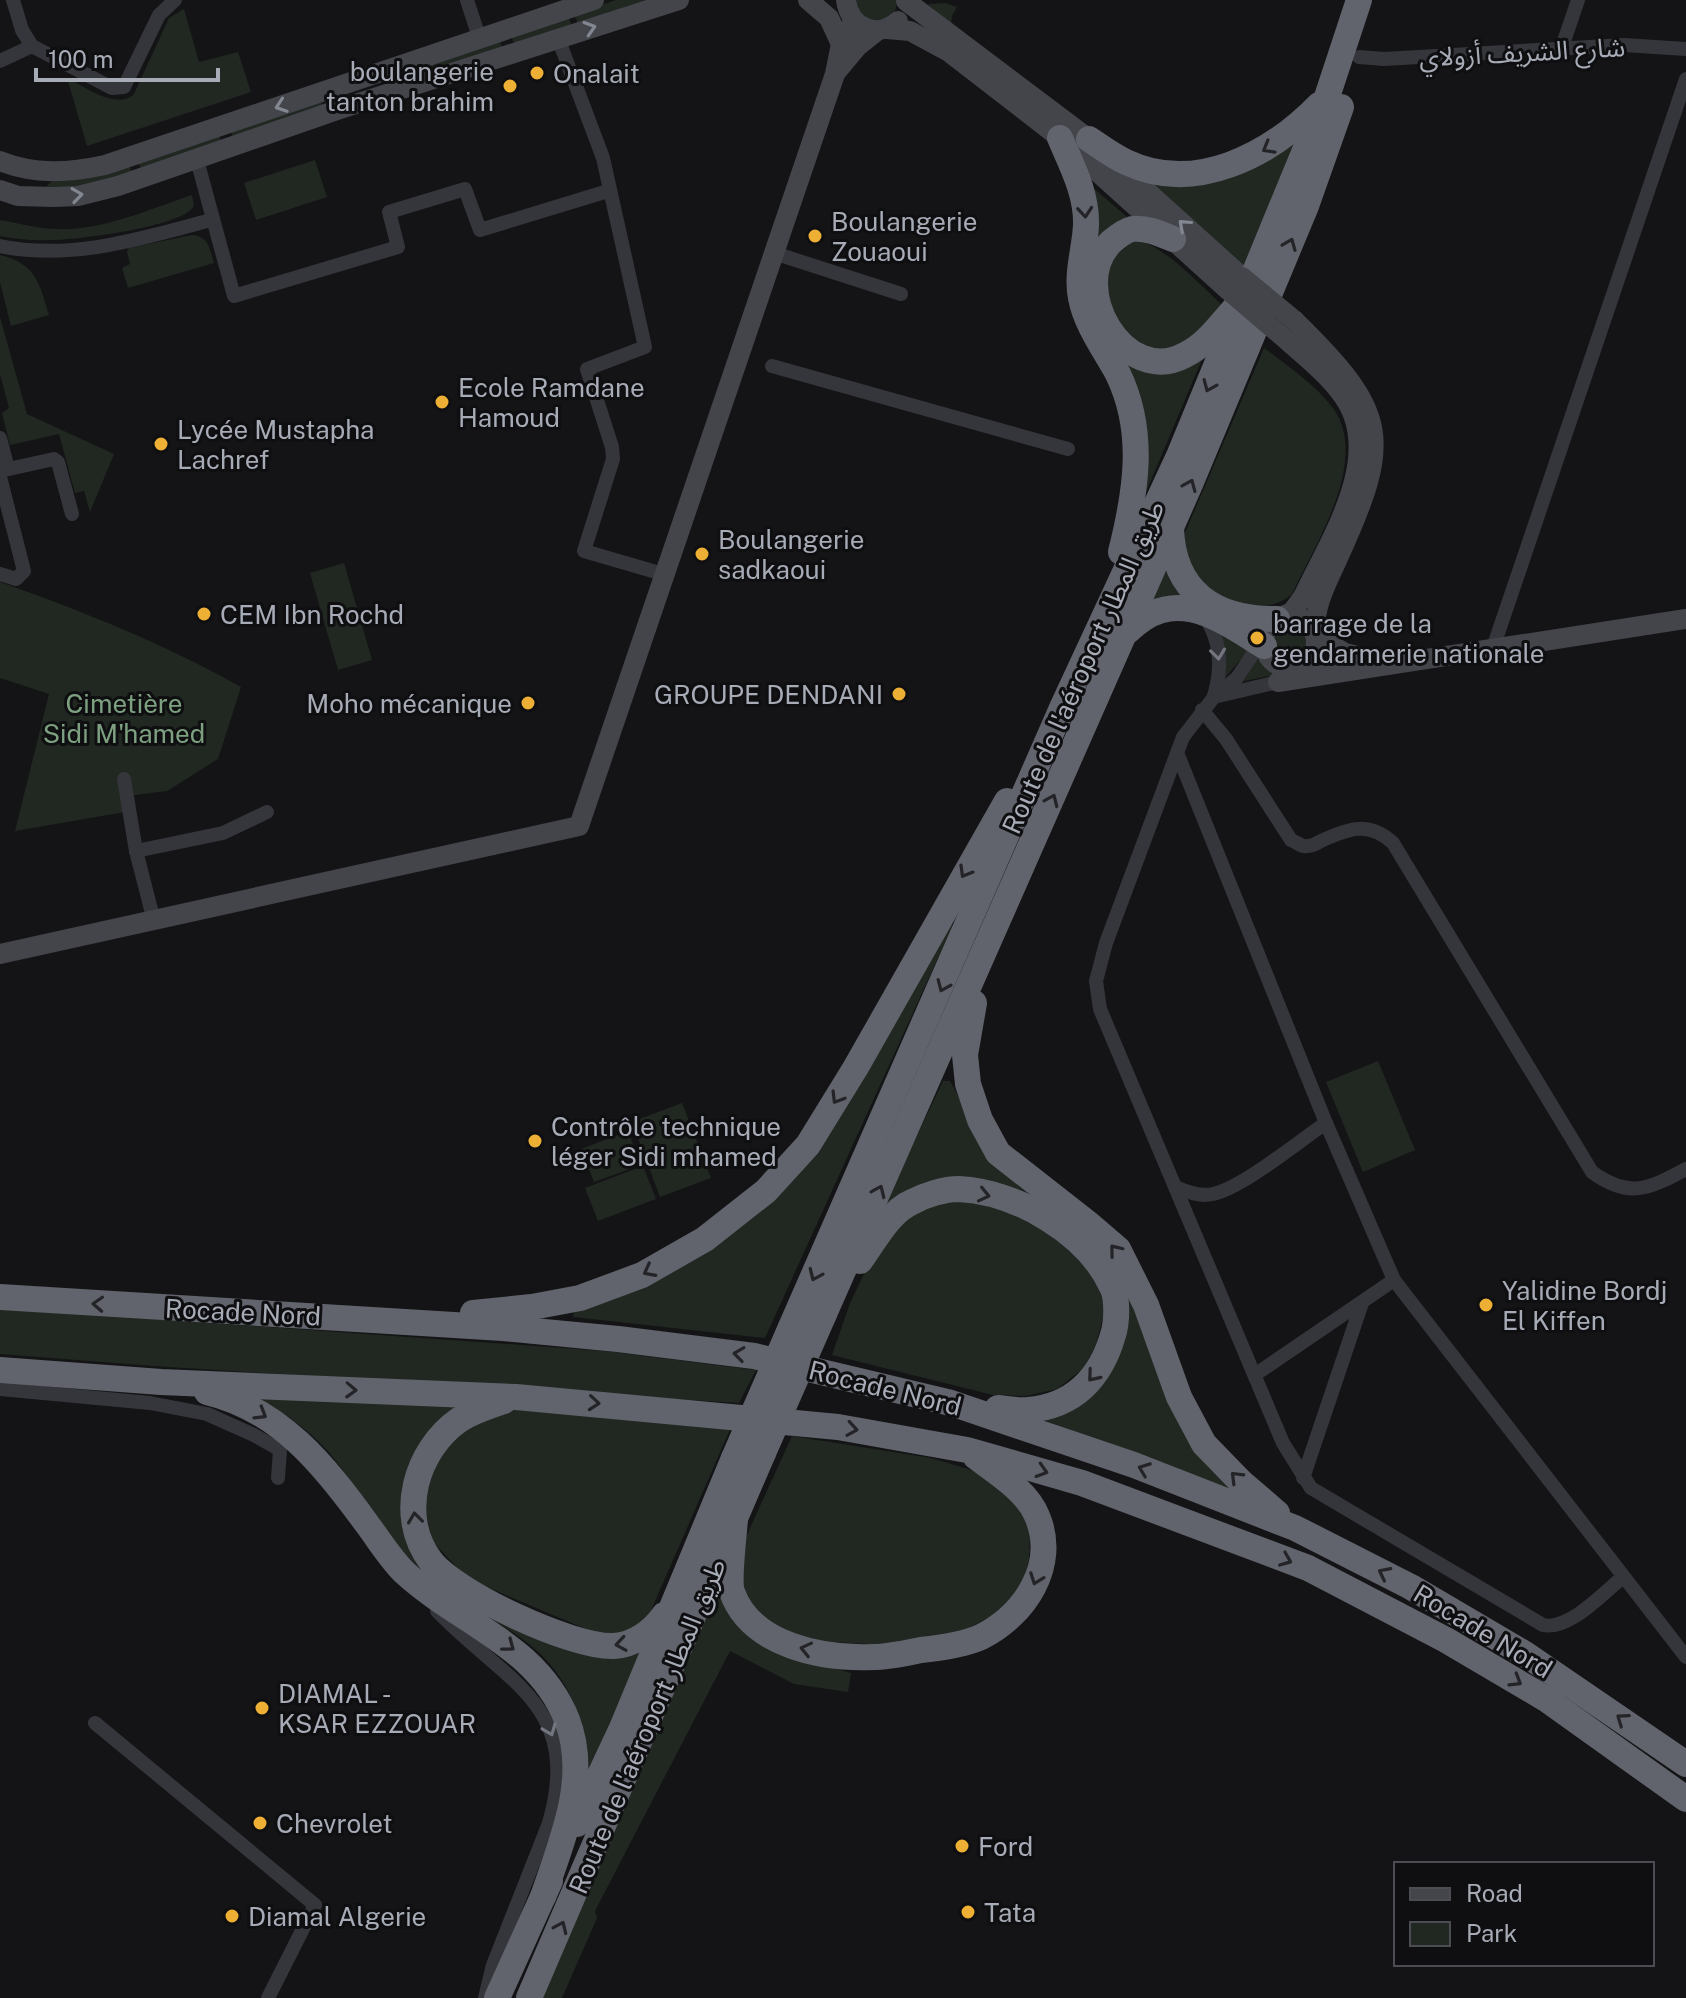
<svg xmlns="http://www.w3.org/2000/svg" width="1686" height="1998" font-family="'Public Sans','Noto Sans Arabic',sans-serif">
<rect width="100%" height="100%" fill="#141416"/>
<g fill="#202821">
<polygon points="616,0 649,0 578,24 574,14"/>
<polygon points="854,0 898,0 895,11 880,22 862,18"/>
<polygon points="945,3 957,7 952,16 951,27 928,4"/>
<path d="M184,9L199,62L238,52L251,92L87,146L67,78C84,86 117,111 134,94L169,18Z"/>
<polygon points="568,16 572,26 515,46 511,36"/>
<polygon points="499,39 503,49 418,79 415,68"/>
<polygon points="320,102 324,105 234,141 231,132"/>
<polygon points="219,135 222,144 142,172 138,162"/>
<polygon points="1298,137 1242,268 1144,176"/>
<polygon points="315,160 327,197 256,220 244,183"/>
<polygon points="129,165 133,176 94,188 45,188 51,182"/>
<polygon points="1084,180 1133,222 1097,246 1117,351 1206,350 1138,511 1119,365"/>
<path d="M192,195L194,206C183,227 76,240 50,240C33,241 17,239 0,236V220C19,223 38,229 57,229C102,231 150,209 192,195Z"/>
<path d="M192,235C209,236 210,250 214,263L128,288L122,268L130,264L127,252L129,248Z"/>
<path d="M1135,240C1162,243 1200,285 1221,304L1197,335L1165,353L1130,341L1105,296L1107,262Z"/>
<path d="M0,255C36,264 39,282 49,315L11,326L0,282Z"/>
<polygon points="0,317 27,414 114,454 90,512 84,491 75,493 59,434 10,445 2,413 9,408 0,374"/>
<path d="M1264,348C1287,365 1329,394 1340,420C1362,473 1314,547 1292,594C1275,610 1245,609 1224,600C1212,595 1200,580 1190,572L1184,535Z"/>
<polygon points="1168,560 1194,599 1148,609"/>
<polygon points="344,563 372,660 338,670 310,573"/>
<path d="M0,582C82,611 165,644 241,687L218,759L167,791L120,797L125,812L15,831L49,694L0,678Z"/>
<circle cx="1289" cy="642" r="19"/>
<polygon points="1217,630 1248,651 1223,680"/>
<polygon points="1257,659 1275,675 1244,681"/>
<polygon points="951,921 952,927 765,1338 573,1317 575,1306 741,1223"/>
<polygon points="1378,1061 1415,1150 1363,1172 1326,1082"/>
<polygon points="943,1081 950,1081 960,1099 1091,1232 1241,1495 1046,1421 1122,1321 1064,1219 907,1192 884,1205"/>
<polygon points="682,1103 711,1178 660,1197 632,1122"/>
<polygon points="628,1131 641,1165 594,1182 581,1149"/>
<polygon points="643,1166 656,1199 598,1221 585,1188"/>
<polygon points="953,1200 997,1207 1059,1238 1078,1252 1097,1283 1105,1309 1096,1345 1084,1368 1057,1389 1026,1396 993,1395 832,1355 850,1303 872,1257 917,1208"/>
<polygon points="0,1308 605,1351 756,1370 739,1403 153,1366 0,1354"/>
<path d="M248,1393L475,1403L450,1415L408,1542L412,1557L438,1579L549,1637L649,1639L585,1782C582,1740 583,1708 556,1672C530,1635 484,1618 449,1592C427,1575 404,1556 387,1534C365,1505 348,1472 322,1445C301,1423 275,1407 248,1393Z"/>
<polygon points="505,1409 732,1425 646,1622 617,1635 593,1632 468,1579 433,1542 423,1504 425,1481 456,1431"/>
<polygon points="792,1436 931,1458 975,1471 1020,1505 1030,1534 1029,1560 1024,1581 1011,1601 994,1615 969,1628 902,1646 815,1641 774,1628 751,1610 739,1585 745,1539"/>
<polygon points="720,1585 778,1652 851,1673 848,1692 794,1684 730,1651 595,1911 597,1918 562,1998 542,1998"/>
</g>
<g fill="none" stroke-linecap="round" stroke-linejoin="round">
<g stroke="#35363b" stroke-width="14">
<polyline points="13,0 22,30 32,46 112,88 124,87 159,15 175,0"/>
<polyline points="467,0 479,37"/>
<polyline points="558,38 603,158 645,347 587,369 612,447 613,459 584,551 663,574"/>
<polyline points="1561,50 1578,0"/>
<polyline points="1359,57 1384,59 1624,45 1686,49"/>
<polyline points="0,61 32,46"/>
<polyline points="197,160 234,296 398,247 389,212 465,189 480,230 608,191"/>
<path d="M0,246C71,261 144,238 211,220"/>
<polyline points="774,253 901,294"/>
<polyline points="772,366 1068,449"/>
<polyline points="0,438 8,469"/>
<polyline points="0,471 54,459 58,462 72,514"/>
<polyline points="0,477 24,571 16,579 0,574"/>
<path d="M1205,617C1222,642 1222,669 1214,696"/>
<path d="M1262,640L1237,678L1214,697L1183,737L1106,943L1096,981L1100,1009L1283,1443L1311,1488L1543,1625C1569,1631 1603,1593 1623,1577"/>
<polyline points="1493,648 1686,79"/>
<polyline points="1218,696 1278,682 1306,663"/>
<path d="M1202,710L1226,739L1291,840C1292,840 1302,846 1303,846C1309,847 1316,844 1321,841C1349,828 1369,821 1393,843L1592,1172C1629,1199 1649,1189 1686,1169"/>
<polyline points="1178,755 1326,1123 1394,1280 1686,1657"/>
<polyline points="124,779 136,851 154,921"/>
<polyline points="136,851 223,833 267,812"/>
<path d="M1176,1187C1187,1192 1200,1197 1213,1194C1242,1188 1299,1141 1326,1123"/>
<polyline points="1256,1374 1394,1280"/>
<polyline points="0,1389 150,1403 207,1414 254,1435 280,1450 278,1478"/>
<polyline points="1303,1478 1362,1303"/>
<path d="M437,1611C506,1683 583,1704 549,1823L493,1965L485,1998"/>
<polyline points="95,1723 315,1905 268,1998"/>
</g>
<g stroke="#43454b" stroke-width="20">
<polyline points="808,0 829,18 841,44"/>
<path d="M846,0C849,27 877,40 898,21"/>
<polyline points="906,1 1089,139 1242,277"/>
<polyline points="887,29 910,31 949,52 1060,138 1228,290"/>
<polyline points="837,71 857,47 877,31"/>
<path d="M0,161C35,175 68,173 105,165L594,0"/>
<polyline points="0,190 18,196 54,197 78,196 118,186 337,110 679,0"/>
<path d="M1294,320C1389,413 1393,438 1338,558C1327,583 1314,605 1315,633"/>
<circle cx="1290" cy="642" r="26"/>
<path d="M1283,616L1292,612L1303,597C1330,539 1386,456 1343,396C1328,375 1309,360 1290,343"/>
<polyline points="1315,635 1345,653 1382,662"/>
<polyline points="1278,682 1686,619"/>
<polyline points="0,954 579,826 835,74 841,44 854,20"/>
</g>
<g stroke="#61646c" stroke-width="26">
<path d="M1060,138C1072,166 1087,194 1086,225C1085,249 1076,273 1081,298C1086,325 1105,350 1118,374C1146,432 1136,492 1121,552"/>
<path d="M1089,139C1101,147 1113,156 1126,162C1195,195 1270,155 1319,105"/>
<path d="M1173,239C1161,234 1146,227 1132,229C1124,231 1117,237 1111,242C1066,287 1124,388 1185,355C1206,345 1219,326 1234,309"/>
<path d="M1171,528C1173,592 1215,620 1277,619"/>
<path d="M1128,631C1175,585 1217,617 1264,646"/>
<polyline points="974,1003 965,1055 968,1084 980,1120 998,1153 1090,1225 1118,1249 1146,1305 1179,1397 1204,1444 1241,1482 1277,1513"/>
<path d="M860,1261C874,1242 889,1212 912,1202C925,1195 944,1189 959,1189C1017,1192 1088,1233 1112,1287C1118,1299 1117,1322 1113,1335C1101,1377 1075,1406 1028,1410C1018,1411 1007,1409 998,1408"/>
<polyline points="0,1297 503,1328 618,1339 754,1356 951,1403 1134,1465 1295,1528 1411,1587 1525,1654 1686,1764"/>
<polyline points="473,1313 532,1307 580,1298 642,1275 705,1239 766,1191 808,1145 856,1067 1007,801"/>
<polyline points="824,1314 1191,482 1306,206 1341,107"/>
<polyline points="791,1327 1062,708 1179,456 1327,97 1359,0"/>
<polyline points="0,1370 161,1382 516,1397 838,1427 967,1450 1082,1483 1308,1568 1446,1640 1546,1699 1686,1799"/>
<path d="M207,1392C280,1409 325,1466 367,1524C379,1540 390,1558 404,1572C459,1623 538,1645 567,1720C590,1779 561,1842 543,1897"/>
<path d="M504,1401C490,1406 473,1411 459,1420C416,1450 397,1515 430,1560C454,1593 573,1648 614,1646C634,1645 653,1631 664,1615"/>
<path d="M735,1519C734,1535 728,1580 732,1592C751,1646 823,1659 873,1657C889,1657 906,1653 921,1650C940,1648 963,1645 981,1637C1025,1615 1058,1565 1037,1516C1027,1491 997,1473 976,1457"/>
<polyline points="577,1824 622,1728 734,1458"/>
<polyline points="497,1998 550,1881"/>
<polyline points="529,1998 763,1453"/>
</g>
<g stroke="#43454b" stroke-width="20">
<polyline points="1242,277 1294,320"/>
<polyline points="1228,290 1290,343"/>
</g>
<g stroke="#61646c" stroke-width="26">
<polyline points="763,1453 824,1314"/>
<polyline points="734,1458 791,1327"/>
</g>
</g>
<defs><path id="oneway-chevron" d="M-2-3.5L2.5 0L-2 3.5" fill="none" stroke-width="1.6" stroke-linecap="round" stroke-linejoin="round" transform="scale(2)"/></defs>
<g stroke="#838791">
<use href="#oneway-chevron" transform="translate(590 28) rotate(-17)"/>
<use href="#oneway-chevron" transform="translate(281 106) rotate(161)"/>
<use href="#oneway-chevron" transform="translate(77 195) rotate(-8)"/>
<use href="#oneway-chevron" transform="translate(1184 225) rotate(-138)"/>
</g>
<g stroke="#242428">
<use href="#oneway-chevron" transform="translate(1268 148) rotate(150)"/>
<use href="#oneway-chevron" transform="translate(1085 212) rotate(85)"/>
<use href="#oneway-chevron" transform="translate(1290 244) rotate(-68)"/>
<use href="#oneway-chevron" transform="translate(1209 386) rotate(113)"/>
<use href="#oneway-chevron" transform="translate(1190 485) rotate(-67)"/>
<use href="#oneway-chevron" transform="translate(1052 800) rotate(-66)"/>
<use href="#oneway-chevron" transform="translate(965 872) rotate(120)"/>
<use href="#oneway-chevron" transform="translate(943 986) rotate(113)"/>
<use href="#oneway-chevron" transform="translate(837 1098) rotate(121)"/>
<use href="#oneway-chevron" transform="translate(879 1191) rotate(-66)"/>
<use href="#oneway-chevron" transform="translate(984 1195) rotate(13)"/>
<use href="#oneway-chevron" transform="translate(1115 1250) rotate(-129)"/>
<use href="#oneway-chevron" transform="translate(649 1271) rotate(152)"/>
<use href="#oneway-chevron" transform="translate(815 1275) rotate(114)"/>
<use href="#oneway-chevron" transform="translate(98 1304) rotate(-177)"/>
<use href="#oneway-chevron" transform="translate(739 1354) rotate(-172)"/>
<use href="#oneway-chevron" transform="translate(1093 1376) rotate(130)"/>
<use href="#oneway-chevron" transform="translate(351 1390) rotate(2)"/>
<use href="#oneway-chevron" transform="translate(594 1403) rotate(5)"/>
<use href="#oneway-chevron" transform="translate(261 1414) rotate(31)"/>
<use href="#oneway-chevron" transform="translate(852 1429) rotate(9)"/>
<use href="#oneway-chevron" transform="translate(1144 1469) rotate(-159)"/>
<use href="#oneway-chevron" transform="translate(1042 1471) rotate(17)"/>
<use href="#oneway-chevron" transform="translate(1236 1477) rotate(-135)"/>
<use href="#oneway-chevron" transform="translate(415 1518) rotate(-97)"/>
<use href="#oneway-chevron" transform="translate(1286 1560) rotate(22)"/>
<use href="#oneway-chevron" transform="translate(1384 1573) rotate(-153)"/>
<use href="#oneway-chevron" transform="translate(1036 1579) rotate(110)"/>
<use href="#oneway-chevron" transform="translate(621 1644) rotate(171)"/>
<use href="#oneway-chevron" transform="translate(509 1646) rotate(37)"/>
<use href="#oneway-chevron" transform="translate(806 1649) rotate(-167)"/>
<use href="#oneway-chevron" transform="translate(1516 1681) rotate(31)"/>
<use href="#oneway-chevron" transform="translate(1622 1719) rotate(-145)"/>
<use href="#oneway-chevron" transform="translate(561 1927) rotate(-66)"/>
</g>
<g stroke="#73767f">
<use href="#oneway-chevron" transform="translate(1218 654) rotate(83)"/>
<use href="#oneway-chevron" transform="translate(550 1730) rotate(69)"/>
</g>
<g fill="#eeb034" stroke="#0f0f11" stroke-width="3">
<circle cx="537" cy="73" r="8"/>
<circle cx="510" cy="86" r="8"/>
<circle cx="815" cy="236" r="8"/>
<circle cx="442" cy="402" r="8"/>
<circle cx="161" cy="444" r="8"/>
<circle cx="702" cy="554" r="8"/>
<circle cx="204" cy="614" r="8"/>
<circle cx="1257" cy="638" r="8"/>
<circle cx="899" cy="694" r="8"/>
<circle cx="528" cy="703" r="8"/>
<circle cx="535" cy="1141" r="8"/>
<circle cx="1486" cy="1305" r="8"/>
<circle cx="262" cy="1708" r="8"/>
<circle cx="260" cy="1823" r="8"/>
<circle cx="962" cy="1846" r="8"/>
<circle cx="968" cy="1912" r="8"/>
<circle cx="232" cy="1916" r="8"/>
</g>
<g text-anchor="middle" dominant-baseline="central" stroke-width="6" stroke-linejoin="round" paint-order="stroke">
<g font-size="26" fill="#a6abb6" stroke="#0f0f11">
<text transform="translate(1522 52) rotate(-3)">شارع الشريف أزولاي</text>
<text transform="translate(1083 667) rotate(-66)">Route de l'aéroport طريق المطار</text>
<text transform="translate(243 1312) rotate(3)">Rocade Nord</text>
<text transform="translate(885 1388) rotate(14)">Rocade Nord</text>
<text transform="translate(1483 1631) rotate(31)">Rocade Nord</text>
<text transform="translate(647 1726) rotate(-67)">Route de l'aéroport طريق المطار</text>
</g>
<g font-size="26" fill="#a6abb6" stroke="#0f0f11" text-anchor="start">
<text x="494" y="71" text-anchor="end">boulangerie<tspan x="494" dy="30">tanton brahim</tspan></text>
<text x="553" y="73">Onalait</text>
<text x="831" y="221">Boulangerie<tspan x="831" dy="30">Zouaoui</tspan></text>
<text x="458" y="387">Ecole Ramdane<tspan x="458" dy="30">Hamoud</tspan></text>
<text x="177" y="429">Lycée Mustapha<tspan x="177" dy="30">Lachref</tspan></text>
<text x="718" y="539">Boulangerie<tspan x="718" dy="30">sadkaoui</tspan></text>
<text x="220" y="614">CEM Ibn Rochd</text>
<text x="1273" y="623">barrage de la<tspan x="1273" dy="30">gendarmerie nationale</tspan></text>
<text x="883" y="694" text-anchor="end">GROUPE DENDANI</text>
<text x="512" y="703" text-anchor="end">Moho mécanique</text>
<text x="551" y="1126">Contrôle technique<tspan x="551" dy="30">léger Sidi mhamed</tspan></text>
<text x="1502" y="1290">Yalidine Bordj<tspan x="1502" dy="30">El Kiffen</tspan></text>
<text x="278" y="1693">DIAMAL -<tspan x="278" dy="30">KSAR EZZOUAR</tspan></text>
<text x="276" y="1823">Chevrolet</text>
<text x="978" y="1846">Ford</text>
<text x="984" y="1912">Tata</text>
<text x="248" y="1916">Diamal Algerie</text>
</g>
<g font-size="26" fill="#7da080" stroke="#0f0f11">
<text x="124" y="703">Cimetière<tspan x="124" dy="30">Sidi M'hamed</tspan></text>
</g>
</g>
<rect x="1394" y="1862" width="260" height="104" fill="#0f0f11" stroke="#4b4d53" stroke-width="2"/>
<rect x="1410" y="1888" width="40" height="12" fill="#43454b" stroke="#4b4d53" stroke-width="2"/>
<text x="1466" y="1902" font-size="24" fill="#a6abb6">Road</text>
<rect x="1410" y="1922" width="40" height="24" fill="#202821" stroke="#4b4d53" stroke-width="2"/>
<text x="1466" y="1942" font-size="24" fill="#a6abb6">Park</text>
<path d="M36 68v12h182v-12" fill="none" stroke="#a6abb6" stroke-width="4"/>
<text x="48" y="68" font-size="24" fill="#a6abb6" stroke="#0f0f11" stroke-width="6" paint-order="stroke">100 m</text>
</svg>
